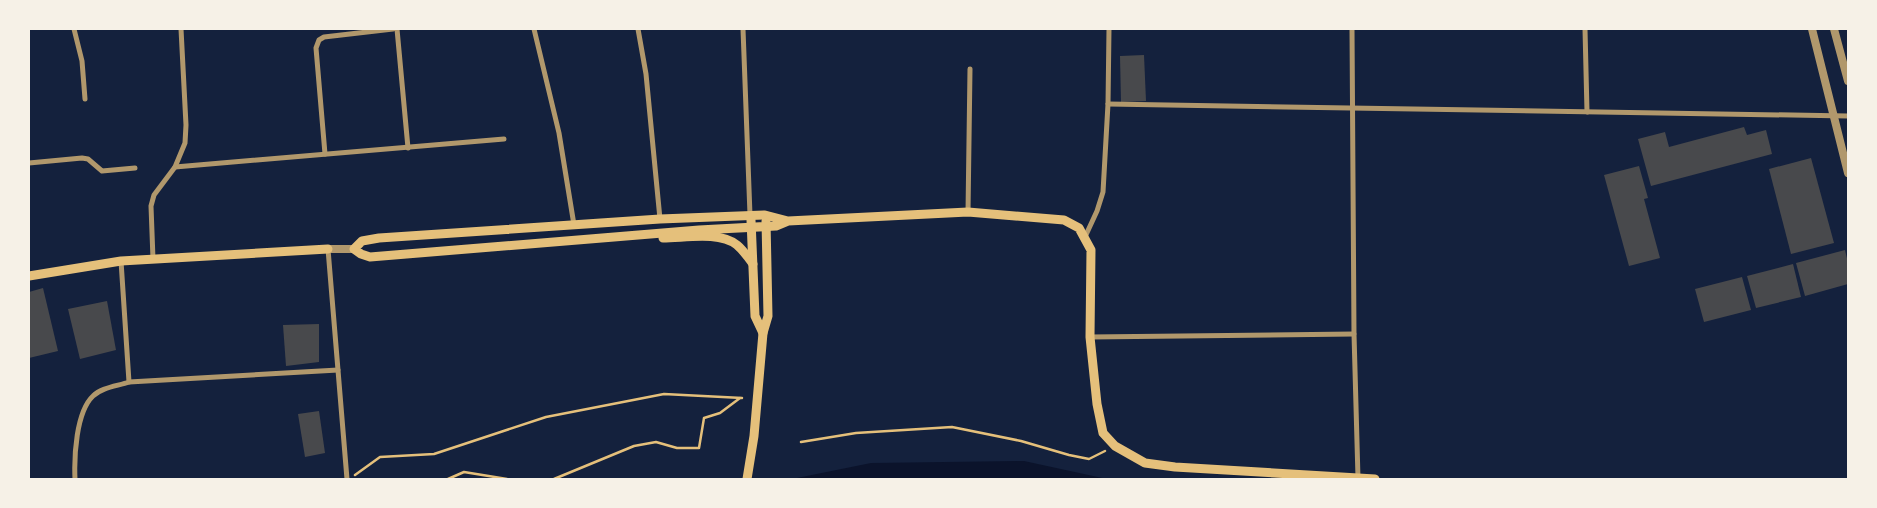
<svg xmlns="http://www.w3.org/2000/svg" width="1877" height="508" font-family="Ubuntu,sans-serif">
<rect width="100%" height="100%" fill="#14213d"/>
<polygon fill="#0b132b" points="1024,461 1107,479 792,479 871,463"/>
<g fill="#48494c">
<polygon points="1144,55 1146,101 1121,102 1120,56"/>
<polygon points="1744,127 1747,135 1766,130 1772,154 1651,186 1638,139 1665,132 1669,147"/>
<polygon points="1811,158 1834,243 1791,254 1769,169"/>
<polygon points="1639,166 1648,198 1644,199 1660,258 1629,266 1604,175"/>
<polygon points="1845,250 1848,263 1848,284 1805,296 1796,263"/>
<polygon points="1793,264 1801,297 1756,308 1747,276"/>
<polygon points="1742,277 1751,310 1704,322 1695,289"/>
<polygon points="43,288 58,351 29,358 29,292"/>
<polygon points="107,301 116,350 80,359 68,309"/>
<polygon points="319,324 319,362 286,366 283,325"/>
<polygon points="319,411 325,453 305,457 298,414"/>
</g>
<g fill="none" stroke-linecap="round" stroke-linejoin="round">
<g stroke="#e5c07b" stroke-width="2.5">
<polyline points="801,442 856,433 952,427 1021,441 1069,455 1089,459 1105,451"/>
<polyline points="355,475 380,457 434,454 546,417 664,394 742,398"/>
<polyline points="448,479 464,472 507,479"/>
<polyline points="554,479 634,446 656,442 677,448 699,448 704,418 720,413 740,398"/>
</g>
<g stroke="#b1986c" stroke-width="5">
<polyline points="74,29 82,61 85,99"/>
<polyline points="397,29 408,148"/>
<polyline points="534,29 559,133 574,225"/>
<polyline points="638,29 646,74 660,219"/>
<polyline points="743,29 750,215"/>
<polyline points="1352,29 1354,334 1358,478"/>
<polyline points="1585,29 1587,112"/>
<polyline points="1108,104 1848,116"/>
<polyline points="325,154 316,48 319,40 324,37 393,29"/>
<polyline points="29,163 82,158 88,159 102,171 135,168"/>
<polyline points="175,167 504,139"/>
<polyline points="968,212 970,69"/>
<polyline points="1085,237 1097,211 1103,192 1108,104 1109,29"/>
<polyline points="328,249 347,479"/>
<polyline points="153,259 151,206 154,195 175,167 185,143 186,125 181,29"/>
<polyline points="121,261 129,382"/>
<polyline points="1090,337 1354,334"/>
<path d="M75,479C74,457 76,412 93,396C102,387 118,386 129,382L338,370"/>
</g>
<g stroke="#b1986c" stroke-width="8">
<polyline points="1812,29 1848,173"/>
<polyline points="1834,29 1848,81"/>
<polyline points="328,249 354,249"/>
</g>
<g stroke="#e5c07b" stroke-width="9">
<polyline points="751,220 755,316 763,333"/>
<polyline points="788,221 776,226 699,230 370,257 361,254 354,249 362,241 379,238 660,219 765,215 788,221 968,212 1064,220 1079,228 1091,250 1090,337 1097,404 1103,433 1115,446 1145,463 1175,467 1375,479"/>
<path d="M663,238C685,238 719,231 737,245C743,250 748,257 753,264"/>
<polyline points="29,276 121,261 328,249"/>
<polyline points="747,479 754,436 763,333 768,316 766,221"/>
</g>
</g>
<rect width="1877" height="508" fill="none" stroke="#f6f1e7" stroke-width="60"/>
</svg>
